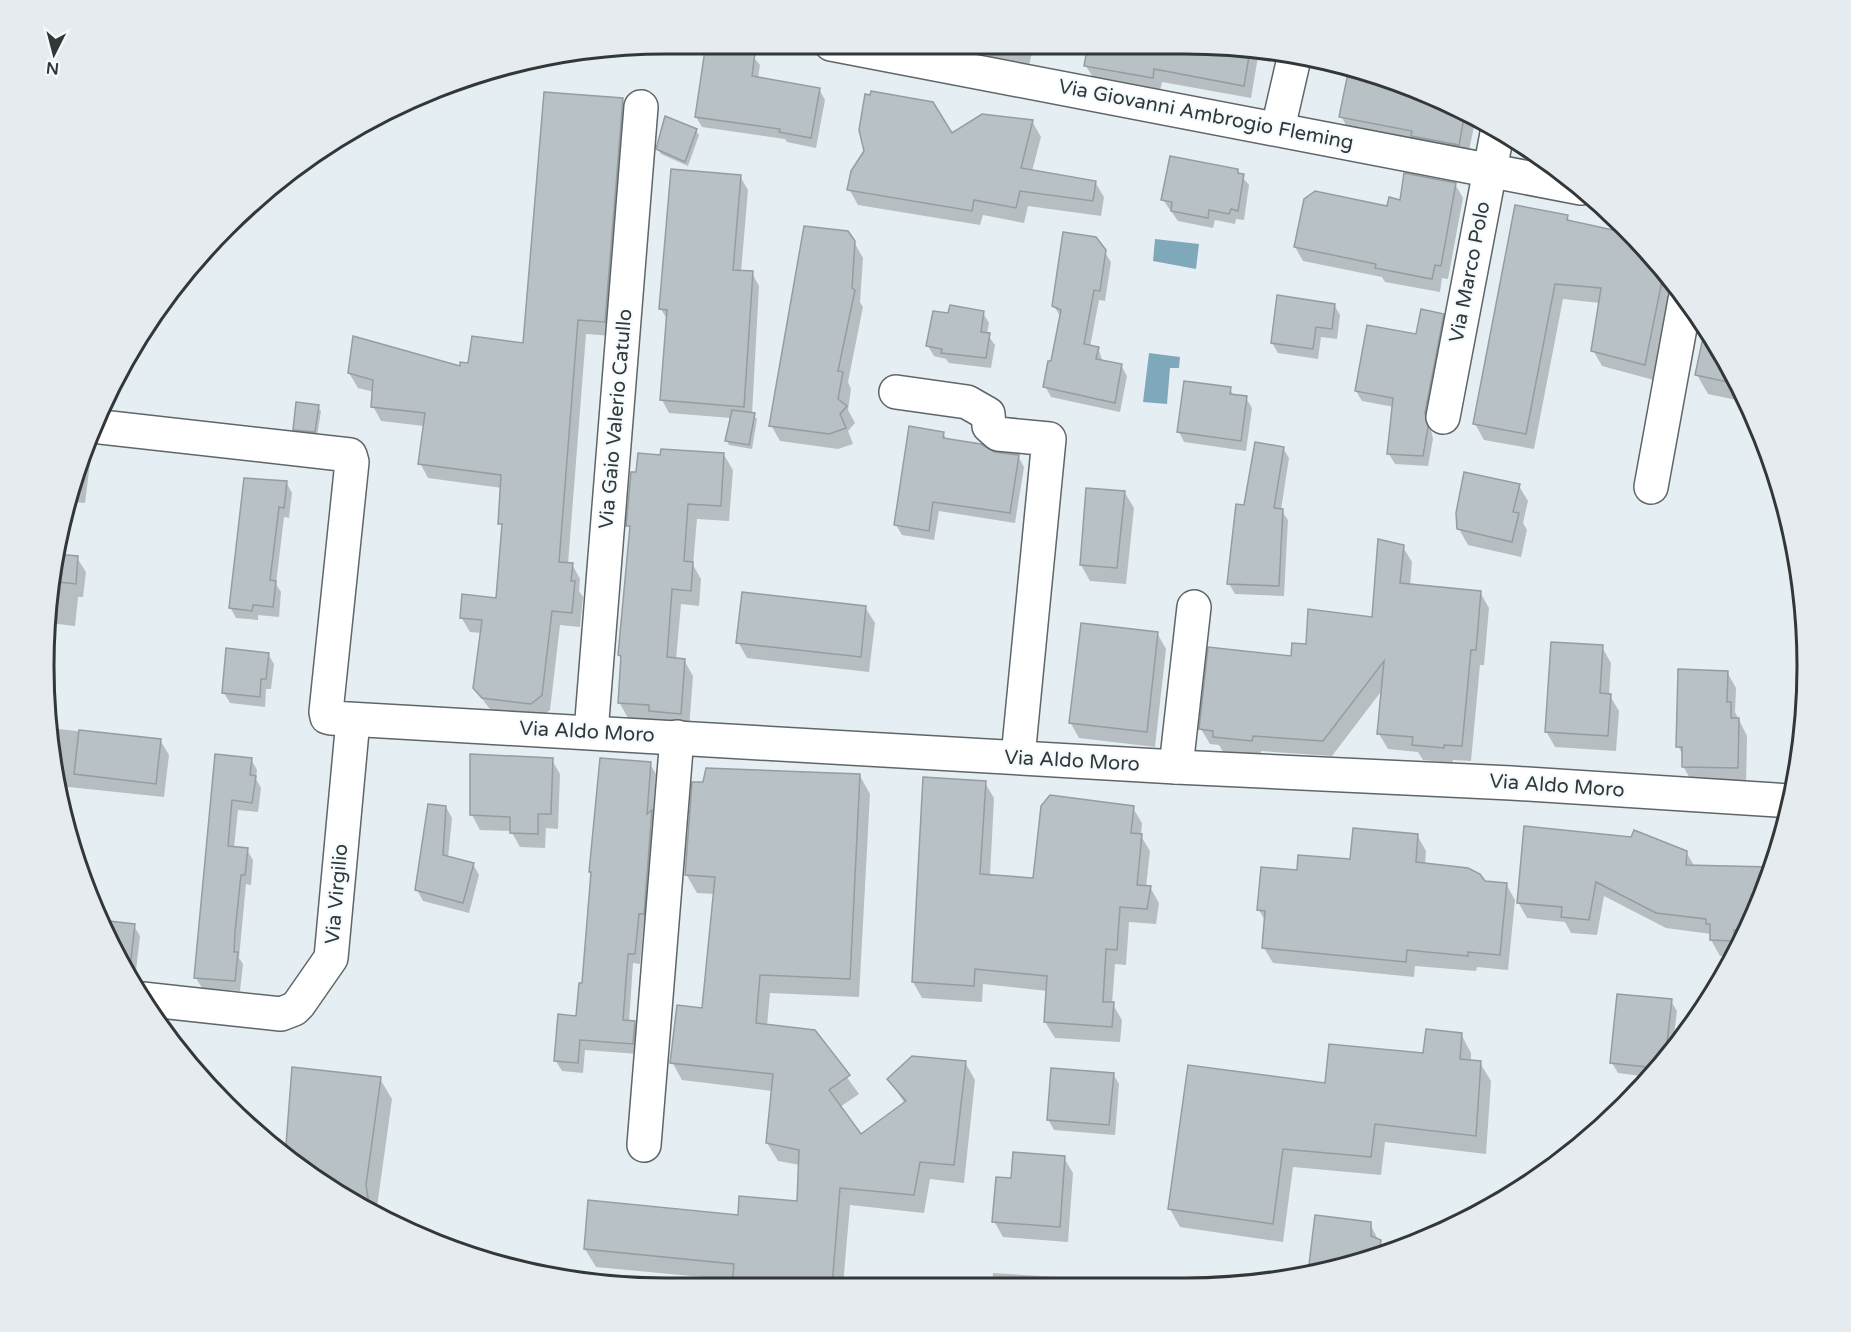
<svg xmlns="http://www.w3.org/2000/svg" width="1851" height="1332" font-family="'Varela Round',sans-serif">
<rect width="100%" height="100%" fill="#e5eef3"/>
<g fill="#80a8bb">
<polygon points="1155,239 1199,244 1196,269 1153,261"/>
<polygon points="1149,353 1180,357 1179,368 1170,368 1167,404 1143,402"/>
</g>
<g fill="#0003">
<polygon points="743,44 760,65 758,78 819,89 825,100 816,148 787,142 785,139 702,127 696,117 715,52"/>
<polygon points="952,44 1034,44 1028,70 994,64 986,50"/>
<polygon points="1060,44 1185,44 1259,51 1251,98 1162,82 1160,91 1094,79 1086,66 1089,49"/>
<polygon points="637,47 636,52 622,49"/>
<polygon points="1350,69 1423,91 1476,117 1467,160 1350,132 1341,116"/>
<polygon points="622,100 631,114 613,336 586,334 568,564 572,564 580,579 579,591 583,597 580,627 560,625 550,710 539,718 492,712 474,688 481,633 470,632 461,617 497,600 503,529 500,523 502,488 428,478 420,463 424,426 381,421 373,406 374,392 358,388 349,373 461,368 525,344"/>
<polygon points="1032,121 1041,137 1032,171 1095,182 1104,197 1101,216 1028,206 1024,223 983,215 980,225 858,205 849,189 952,135"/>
<polygon points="696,131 699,135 688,166 661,154 658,149"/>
<polygon points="1237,171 1249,185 1244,220 1236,219 1235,224 1215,220 1213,228 1178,221 1163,200"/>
<polygon points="740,176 748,190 741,272 752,273 759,286 752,414 757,419 752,449 729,445 727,441 731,418 669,413 662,400 668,321 661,309"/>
<polygon points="1455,184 1463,198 1448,279 1442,278 1440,292 1385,282 1382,277 1303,261 1295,247 1401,201"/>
<polygon points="1567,216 1570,222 1633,236 1653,256 1673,284 1654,380 1602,366 1593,350 1600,303 1563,299 1534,449 1484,440 1475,424"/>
<polygon points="854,242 863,258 860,302 863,307 848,382 851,389 848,410 855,423 848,431 853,444 838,449 780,441 771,425"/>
<polygon points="1104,251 1111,262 1105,301 1099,300 1090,347 1098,348 1103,362 1121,365 1127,376 1120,412 1051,397 1045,386 1053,363 1060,316 1054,306"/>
<polygon points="1334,305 1340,315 1337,339 1321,337 1318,359 1278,353 1272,343"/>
<polygon points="983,313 989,323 987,334 995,345 991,368 949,363 946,359 934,356 928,346 950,315"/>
<polygon points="1443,315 1449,325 1430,425 1433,439 1428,466 1395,464 1389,454 1394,407 1362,401 1356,391"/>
<polygon points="1704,339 1714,341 1724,355 1746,402 1708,394 1697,375"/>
<polygon points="1230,389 1234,396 1246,398 1252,408 1246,451 1184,442 1179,432"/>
<polygon points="318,407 321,411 317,436 297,434 295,429"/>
<polygon points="943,433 947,440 995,454 1018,456 1024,467 1015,523 939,511 934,540 902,535 896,525"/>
<polygon points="86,447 91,455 85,503 66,501"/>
<polygon points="1283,448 1289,458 1281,510 1288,520 1284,596 1235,594 1229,584 1237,505 1245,506"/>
<polygon points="724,455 733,470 729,521 697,519 693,565 701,579 699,606 681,604 676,660 684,660 693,676 689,729 659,726 656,720 628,718 619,702 622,661 619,655 631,532 628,525 637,473 662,457"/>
<polygon points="286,482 292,493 289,518 284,517 276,584 281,592 279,617 258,615 258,620 236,618 230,607"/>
<polygon points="1519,486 1528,501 1523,523 1527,530 1521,557 1468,545 1459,529"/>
<polygon points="1125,493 1134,508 1126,584 1090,581 1081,565"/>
<polygon points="1403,547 1412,562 1410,586 1480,592 1489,608 1484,665 1480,665 1471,761 1453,760 1452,763 1423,760 1418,752 1388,749 1379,734 1383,689 1332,756 1261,751 1261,756 1223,752 1219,745 1210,744 1201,729 1307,645 1373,619"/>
<polygon points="55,555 77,558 86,572 83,597 78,597 75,626 49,623 49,584"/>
<polygon points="865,607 875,623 869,672 747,658 738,642"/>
<polygon points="1157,633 1166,649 1155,747 1079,738 1070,722"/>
<polygon points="1602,647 1611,663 1609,694 1619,711 1616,751 1555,747 1546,731"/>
<polygon points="268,654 274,664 271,689 266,689 265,707 230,703 224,693"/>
<polygon points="1727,672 1736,688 1735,712 1747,736 1746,784 1692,782 1683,766 1684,757 1678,746"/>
<polygon points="49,728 160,740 169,755 164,797 59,786 49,747"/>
<polygon points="216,755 251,759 257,770 256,779 261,788 258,812 238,810 234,848 247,850 253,860 251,885 246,884 239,958 243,964 240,991 202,988 196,978"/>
<polygon points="552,760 560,774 558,829 546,828 545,848 520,847 511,831 480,830 472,815"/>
<polygon points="650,764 656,774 653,813 657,821 649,924 644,923 640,964 633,963 629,1022 634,1022 640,1032 638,1054 585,1050 583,1073 562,1071 556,1061 578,1018 583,985 593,875 590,871"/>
<polygon points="860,776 870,794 859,997 770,993 767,1026 814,1032 859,1094 840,1107 860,1136 905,1104 889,1079 965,1062 975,1080 964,1183 930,1179 924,1213 850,1205 843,1286 733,1287 734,1280 596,1267 585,1249 799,1203 800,1165 778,1161 767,1143 773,1091 682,1080 672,1062 703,1010 715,894 697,893 686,874"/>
<polygon points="985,783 994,798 990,876 1035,879 1133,808 1142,823 1141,836 1150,851 1146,887 1150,887 1159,903 1156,924 1129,922 1126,965 1115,964 1112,1003 1122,1020 1120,1042 1055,1038 1045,1022 1047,991 983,984 982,1002 922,998 913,982"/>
<polygon points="446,807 452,818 448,858 473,864 479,875 469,913 423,901 417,890"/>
<polygon points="1417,835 1426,851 1425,865 1484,883 1506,884 1515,900 1508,970 1477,967 1476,971 1415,966 1414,977 1273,963 1264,948 1266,922 1259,910 1298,871 1351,861"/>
<polygon points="1632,839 1686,852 1695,867 1771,869 1743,942 1734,956 1720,956 1711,940 1711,934 1666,928 1604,896 1597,935 1571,933 1565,922 1527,918 1518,902"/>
<polygon points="100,922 134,926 140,936 135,979 131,978"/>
<polygon points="1671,1001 1677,1011 1672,1052 1649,1077 1618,1073 1612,1063"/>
<polygon points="1461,1034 1471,1053 1471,1062 1480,1063 1491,1081 1486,1154 1385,1142 1381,1175 1293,1167 1283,1242 1180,1227 1170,1209 1326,1085 1424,1054"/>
<polygon points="294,1069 380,1079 392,1099 377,1207 378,1217 286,1159"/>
<polygon points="1113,1074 1119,1084 1115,1135 1054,1130 1048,1119"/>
<polygon points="1064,1158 1073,1173 1068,1242 1003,1237 994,1221 1012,1180"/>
<polygon points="1316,1216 1370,1224 1386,1255 1310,1273"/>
<polygon points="993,1273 1089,1279 1092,1284 992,1285"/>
</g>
<g fill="#b8c1c5" stroke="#959da1" stroke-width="1.5">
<polygon points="1088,44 1185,44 1250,50 1244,86 1154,69 1153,78 1084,66"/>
<polygon points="723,48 755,53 752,76 820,88 811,138 779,132 780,129 695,117 705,50"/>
<polygon points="1349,68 1423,91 1465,112 1459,145 1411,136 1412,131 1339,117"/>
<polygon points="871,91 933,102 952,133 982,114 1033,120 1021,168 1096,181 1093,201 1020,191 1016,208 974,200 972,211 847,190 851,171 864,151 859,130 865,94 870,95"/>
<polygon points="544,92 623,98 605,322 578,320 559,562 573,563 571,581 575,581 572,613 552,611 542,695 531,704 482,698 473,688 482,620 460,618 462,594 496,598 502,524 498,524 501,475 418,464 425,413 371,407 373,380 348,373 353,336 460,366 460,362 468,363 472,336 523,343"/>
<polygon points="665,116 697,129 685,162 656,149"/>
<polygon points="1170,156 1238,169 1238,173 1244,174 1238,211 1231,209 1229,214 1209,210 1208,218 1171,211 1172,202 1161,200"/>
<polygon points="671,169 741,175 733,270 753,271 744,407 660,400 667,310 659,309"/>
<polygon points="1404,173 1456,183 1441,266 1435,265 1432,279 1375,268 1376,264 1294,247 1304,199 1315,191 1387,206 1389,197 1400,200"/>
<polygon points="1515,205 1568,215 1567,220 1631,234 1664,271 1645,365 1591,351 1601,288 1555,284 1526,434 1473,424"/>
<polygon points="804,226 848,231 855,241 852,288 855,290 838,371 843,372 838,399 847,406 840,414 846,428 829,434 769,426"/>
<polygon points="1063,232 1096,237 1106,250 1100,291 1094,290 1084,344 1099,347 1096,359 1122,364 1115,403 1043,387 1048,361 1051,361 1061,310 1052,306"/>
<polygon points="1277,295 1335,304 1332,329 1316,327 1313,349 1271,343"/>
<polygon points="950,305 984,311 981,332 990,333 986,358 941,353 942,349 926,346 933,311 948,313"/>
<polygon points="1421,309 1444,314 1425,413 1428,427 1423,456 1387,454 1393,398 1355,391 1367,325 1416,334"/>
<polygon points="1705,328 1724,355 1737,384 1695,375"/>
<polygon points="1184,381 1231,387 1230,394 1247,396 1241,441 1177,432"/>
<polygon points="296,402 319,405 315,432 293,430"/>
<polygon points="732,410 755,413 749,445 725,441"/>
<polygon points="909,426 944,432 943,438 981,444 995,452 1019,455 1010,513 933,502 929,531 894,525"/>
<polygon points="1255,442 1284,447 1274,508 1283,509 1279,586 1227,584 1236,504 1244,505"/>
<polygon points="661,449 724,453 721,506 688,504 684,561 693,562 691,591 672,589 667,657 685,659 681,714 649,711 649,705 618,703 621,656 618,655 630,526 626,526 631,472 636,472 638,453 660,455"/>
<polygon points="1464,472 1520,484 1513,512 1519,513 1512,542 1457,529 1456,513"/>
<polygon points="244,478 287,481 284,508 279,507 270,580 276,581 273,607 253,605 252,611 229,608"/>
<polygon points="1086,488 1125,491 1117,568 1080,565"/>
<polygon points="1378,539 1404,545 1400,583 1481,591 1476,650 1471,650 1462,746 1444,745 1444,748 1412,745 1413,737 1377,734 1384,661 1323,741 1253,736 1252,741 1213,737 1213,731 1199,729 1208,647 1291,656 1292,643 1306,644 1308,609 1372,617"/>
<polygon points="55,554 78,556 76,584 50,581"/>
<polygon points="742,592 866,606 861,657 736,643"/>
<polygon points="1081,623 1158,632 1147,732 1069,723"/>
<polygon points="1551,642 1603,645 1600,693 1611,694 1608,736 1545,732"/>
<polygon points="226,648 269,653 266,679 261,679 260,697 222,693"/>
<polygon points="1678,669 1728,671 1727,702 1731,702 1731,718 1739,718 1738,768 1682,767 1682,747 1676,747"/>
<polygon points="79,730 161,739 156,784 74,774"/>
<polygon points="215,754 252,758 250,775 256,776 252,803 232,800 228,846 248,848 245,875 241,875 235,932 234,952 238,952 235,981 194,978"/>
<polygon points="470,754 553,758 551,814 538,814 538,834 510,833 510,817 470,815"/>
<polygon points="600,758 651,762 647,814 652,810 644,914 639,914 635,954 628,954 623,1020 635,1021 633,1044 580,1040 578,1063 554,1061 558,1014 576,1016 579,983 582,983 591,872 589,872"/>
<polygon points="706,768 860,774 850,979 760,975 756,1023 815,1030 850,1075 829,1090 861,1134 906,1101 887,1079 912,1056 966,1061 954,1165 920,1162 914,1195 840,1188 832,1286 732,1287 734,1264 584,1249 588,1200 738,1215 739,1196 797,1201 799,1150 766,1143 773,1074 670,1063 677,1005 702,1008 715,877 685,875 692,782 703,782"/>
<polygon points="923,777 986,781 980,874 1033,878 1041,806 1050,795 1134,806 1131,833 1142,834 1137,885 1151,886 1147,909 1120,907 1117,950 1106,949 1103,1002 1114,1002 1112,1027 1044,1022 1047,976 975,969 974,986 912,982"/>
<polygon points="428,804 446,806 443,855 474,863 463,903 415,890"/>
<polygon points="1524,826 1631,837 1634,830 1687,851 1686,865 1771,867 1747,930 1734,930 1734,941 1710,940 1710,924 1706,924 1706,919 1656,913 1596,882 1589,920 1561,917 1562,907 1517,903"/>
<polygon points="1353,828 1418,834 1416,862 1468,868 1480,874 1485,881 1507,883 1500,955 1468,952 1468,956 1407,950 1406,962 1262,948 1265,911 1257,910 1261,867 1297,870 1298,855 1350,859"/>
<polygon points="100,920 135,924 129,976 112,944"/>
<polygon points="1617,994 1672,999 1665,1060 1657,1068 1610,1063"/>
<polygon points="1426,1029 1462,1033 1460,1059 1481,1061 1476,1136 1375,1124 1371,1157 1283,1149 1273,1224 1168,1209 1188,1065 1325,1083 1329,1044 1423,1053"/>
<polygon points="292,1067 381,1077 366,1185 370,1211 285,1158"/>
<polygon points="1051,1068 1114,1073 1109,1125 1047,1120"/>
<polygon points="1013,1152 1065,1156 1060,1227 992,1222 996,1177 1011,1178"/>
<polygon points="1315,1215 1371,1222 1371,1236 1381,1240 1379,1257 1308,1273"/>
</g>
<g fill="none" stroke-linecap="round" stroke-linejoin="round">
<g stroke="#5e6669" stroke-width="36">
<g id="minor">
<polyline points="831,44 1581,188"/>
<polyline points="1278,128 1295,54"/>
<polyline points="896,392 967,402 988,414 989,426 998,434 1049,439 1018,757"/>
<polyline points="1443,417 1498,128"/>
<polyline points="101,427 350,455 352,462 326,712 327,717 331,718 1176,767 1511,783 1791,801"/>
<polyline points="1651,487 1685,300"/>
<polyline points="591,732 641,107"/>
<polyline points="1176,767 1194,607"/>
<polyline points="142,999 281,1014 294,1009 299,1004 331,958 353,720"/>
<polyline points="644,1145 677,737"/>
</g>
</g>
<use href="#minor" stroke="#fff" stroke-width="33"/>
</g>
<g text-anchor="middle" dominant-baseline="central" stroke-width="4.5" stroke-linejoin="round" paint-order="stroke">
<g font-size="20" fill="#333738" stroke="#f4fbff">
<text transform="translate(1206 115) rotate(11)">Via Giovanni Ambrogio Fleming</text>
<text transform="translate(1470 272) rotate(-79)">Via Marco Polo</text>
<text transform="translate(616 419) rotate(-85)">Via Gaio Valerio Catullo</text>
<text transform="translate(587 732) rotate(3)">Via Aldo Moro</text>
<text transform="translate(1072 761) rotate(3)">Via Aldo Moro</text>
<text transform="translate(1557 786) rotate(4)">Via Aldo Moro</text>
<text transform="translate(337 894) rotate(-85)">Via Virgilio</text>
</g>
</g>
<path d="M0 0H1851V1332H0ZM666 54H1185A612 612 0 0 1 1797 666V666A612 612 0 0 1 1185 1278H666A612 612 0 0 1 54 666V666A612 612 0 0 1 666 54Z" fill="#e5ebef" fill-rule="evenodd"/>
<path fill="none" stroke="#333738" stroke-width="3" d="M666 54H1185A612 612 0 0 1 1797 666V666A612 612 0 0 1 1185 1278H666A612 612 0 0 1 54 666V666A612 612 0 0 1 666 54Z"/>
<g transform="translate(54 54) rotate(186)" stroke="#f4fbff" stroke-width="4.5" paint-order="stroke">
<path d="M0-4.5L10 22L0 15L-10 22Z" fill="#333738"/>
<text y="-9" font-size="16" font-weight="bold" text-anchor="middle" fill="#333738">N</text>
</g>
</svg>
